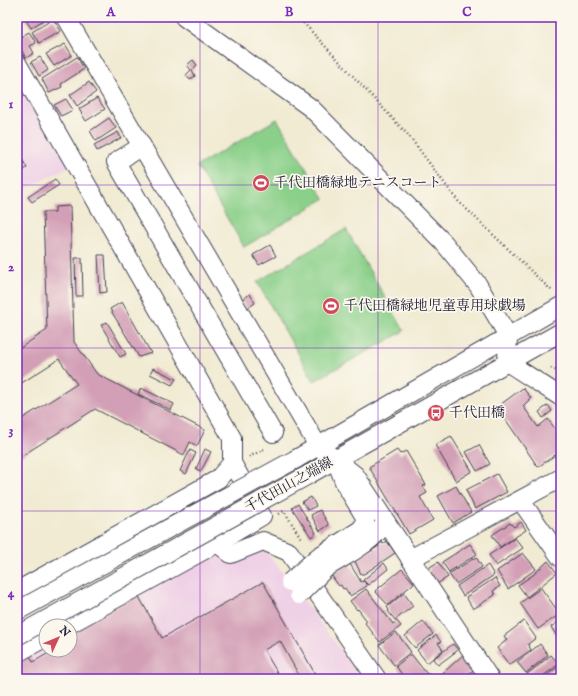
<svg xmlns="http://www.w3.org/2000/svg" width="578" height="696" font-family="'IM FELL English','Noto Serif JP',serif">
<rect width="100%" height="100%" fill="#fbf7ec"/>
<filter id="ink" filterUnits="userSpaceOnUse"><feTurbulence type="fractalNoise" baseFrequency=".025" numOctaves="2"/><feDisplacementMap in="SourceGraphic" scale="8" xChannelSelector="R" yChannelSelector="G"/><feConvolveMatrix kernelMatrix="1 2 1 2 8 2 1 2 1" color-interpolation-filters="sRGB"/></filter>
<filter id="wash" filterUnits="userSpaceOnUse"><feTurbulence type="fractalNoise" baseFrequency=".012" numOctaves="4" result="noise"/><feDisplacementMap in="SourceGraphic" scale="16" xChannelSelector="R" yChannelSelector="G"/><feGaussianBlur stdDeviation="0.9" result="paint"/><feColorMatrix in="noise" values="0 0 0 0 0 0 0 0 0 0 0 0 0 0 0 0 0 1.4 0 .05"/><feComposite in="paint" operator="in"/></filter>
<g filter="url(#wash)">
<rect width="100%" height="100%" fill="#f1ebd3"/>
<g fill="#efd0e6">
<polygon points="17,76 69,166 17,194"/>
<polygon points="249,528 362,679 17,679 17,658 46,642 46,650 70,650 70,628"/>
</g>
<g fill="#8bd08a" stroke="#567962">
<polygon points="277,119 324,199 244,247 197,166"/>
<polygon points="346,229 404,331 314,381 257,282"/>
</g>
<g id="blocks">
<g fill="#d39fb6">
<polygon points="24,17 48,17 31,28"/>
<polygon points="53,19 61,31 39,43 32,32"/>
<polygon points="29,32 36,43 30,46 34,53 26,58 17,42 17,39"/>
<polygon points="65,44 72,55 54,66 46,54"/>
<polygon points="40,57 48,70 39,76 31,62"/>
<polygon points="77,57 84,69 61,84 62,87 49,93 42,79"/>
<polygon points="193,60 197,65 192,70 195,76 190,80 186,75 191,70 187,65"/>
<polygon points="89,82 96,92 77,106 70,95"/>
<polygon points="97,98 105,109 86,121 79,109"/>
<polygon points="66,99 73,110 61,116 54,105"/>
<polygon points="109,118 116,128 96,141 90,131"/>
<polygon points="118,132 121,138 97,151 94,145"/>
<polygon points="17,150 27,168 17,174"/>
<polygon points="55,179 59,185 32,202 28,197"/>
<polygon points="70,206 74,342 97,374 205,430 197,446 190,442 184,455 95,409 17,459 17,422 77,384 59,359 17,386 17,350 47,330 43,212 55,212 55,207"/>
<polygon points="270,245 276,256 259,265 253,255"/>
<polygon points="98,255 105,255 107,292 100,293"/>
<polygon points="75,258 82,258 83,296 76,296"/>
<polygon points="250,294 255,303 246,309 241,300"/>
<polygon points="122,302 151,353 139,357 110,309"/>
<polygon points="107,322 126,354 120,357 101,325"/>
<polygon points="153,368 176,379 172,385 150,374"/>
<polygon points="141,388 174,404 171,410 138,394"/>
<polygon points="523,388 531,398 523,406 538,427 548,419 561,437 561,451 538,467 497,407"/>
<polygon points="548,405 552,411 543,418 539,412"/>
<polygon points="451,436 472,471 456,481 435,445"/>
<polygon points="479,445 490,464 477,471 466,452"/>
<polygon points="205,449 211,452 201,471 196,469"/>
<polygon points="190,450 196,453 186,474 180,471"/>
<polygon points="397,450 400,454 406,451 426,485 423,486 427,493 420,497 433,520 409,534 369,467"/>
<polygon points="497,474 507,492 475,509 466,490"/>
<polygon points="456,486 471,512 453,523 438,496"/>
<polygon points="311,497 316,506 308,510 302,502"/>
<polygon points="298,504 316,533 311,537 292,508"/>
<polygon points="320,510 329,525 320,531 311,515"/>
<polygon points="521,522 526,530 500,547 492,535 510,523 514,527"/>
<polygon points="515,538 523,548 496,566 489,555"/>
<polygon points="387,541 395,553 364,574 361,574 355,561 379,546 378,545 382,542 383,544"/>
<polygon points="470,544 477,554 449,572 442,562"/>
<polygon points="523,553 536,569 508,589 497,571"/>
<polygon points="476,557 482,567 456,584 449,574"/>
<polygon points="548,561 557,573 527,597 518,585 533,575"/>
<polygon points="438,562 448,577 437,584 429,573 430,567"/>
<polygon points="384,563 388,569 368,585 363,580"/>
<polygon points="350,564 361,582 364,581 367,586 350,596 345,588 343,589 341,585 339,586 331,575"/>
<polygon points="488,565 494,575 463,596 457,586"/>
<polygon points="402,569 414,583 388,605 375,591"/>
<polygon points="495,578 500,586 493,591 495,595 473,609 466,597"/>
<polygon points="263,582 318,679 301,679 280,641 264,650 281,679 17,679 17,663 30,656 33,662 54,650 70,650 70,633 138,595 162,638"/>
<polygon points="541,588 560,614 538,629 520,603"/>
<polygon points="366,589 393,624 397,621 401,626 381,641 380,642 365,623 367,621 358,609 357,610 350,601"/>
<polygon points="404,593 413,606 395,620 388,611 389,610 387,607"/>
<polygon points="561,620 561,640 560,641 551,627"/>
<polygon points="423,621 433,634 415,648 405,636"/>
<polygon points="524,621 536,638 528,644 531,650 509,665 497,648 507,640 504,636"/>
<polygon points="396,632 411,652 394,665 379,645"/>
<polygon points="436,635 441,642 438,643 443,650 427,663 417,650"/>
<polygon points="453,644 458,650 438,665 433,659"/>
<polygon points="540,644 548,655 526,673 517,662"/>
<polygon points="411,654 427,674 425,675 429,674 433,679 405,679 396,666"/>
<polygon points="463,655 475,669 460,679 436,679"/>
<polygon points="551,655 559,664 539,679 531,679 527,674"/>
<polygon points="559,666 561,679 542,679"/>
<polygon points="473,672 478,679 465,679"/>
</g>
</g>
</g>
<g filter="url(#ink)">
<use href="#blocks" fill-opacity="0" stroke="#414052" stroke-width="1"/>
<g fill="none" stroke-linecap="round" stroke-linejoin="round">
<g stroke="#414052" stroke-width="20">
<g id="minor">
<polyline points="66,17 318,446 355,475 490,679"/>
<polyline points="184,17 311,108 444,243 478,285 508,336 507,362 561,397"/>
<polyline points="17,63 232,438 232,463 218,479 17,591"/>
<polyline points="142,146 116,162 273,433"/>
<polyline points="296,459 561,306"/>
<polyline points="308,475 561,332"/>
<polyline points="521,501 561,558"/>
<polyline points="217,543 231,554 263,541 289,552 377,679"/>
<polyline points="318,557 360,530 365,524 365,517 345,484 336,460"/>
<polyline points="410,559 561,478"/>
<path d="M326,568C348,554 371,544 386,522"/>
<polyline points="66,626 217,543 262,516 232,463"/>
<polyline points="17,653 46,637"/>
</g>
</g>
<g stroke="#414052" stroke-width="2.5" stroke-dasharray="1 3" stroke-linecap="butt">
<polyline points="298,17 409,136 457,200 553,292"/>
<polyline points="551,368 561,373"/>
<polyline points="249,457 266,448"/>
<polyline points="279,514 284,511 301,538"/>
</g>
<use href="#minor" stroke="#fff" stroke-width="18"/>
<g stroke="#414052" stroke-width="20" stroke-linecap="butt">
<g id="minor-bridge">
<polyline points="290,582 318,557"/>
<polyline points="299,595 326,568"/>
<polyline points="17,611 296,459"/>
<polyline points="17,636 308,475"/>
</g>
</g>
<use href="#minor-bridge" stroke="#fff" stroke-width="18"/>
</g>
</g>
<path fill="none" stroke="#7b2cbf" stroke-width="1" stroke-opacity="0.55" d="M200,17V679M378,17V679M17,185H561M17,348H561M17,511H561"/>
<defs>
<g id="stadium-disc" transform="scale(0.9)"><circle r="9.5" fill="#d1495b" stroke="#fbf7ec"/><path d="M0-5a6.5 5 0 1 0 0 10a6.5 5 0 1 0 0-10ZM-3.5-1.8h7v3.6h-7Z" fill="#fff"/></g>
<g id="bus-disc" transform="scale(0.9)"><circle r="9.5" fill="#d1495b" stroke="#fbf7ec"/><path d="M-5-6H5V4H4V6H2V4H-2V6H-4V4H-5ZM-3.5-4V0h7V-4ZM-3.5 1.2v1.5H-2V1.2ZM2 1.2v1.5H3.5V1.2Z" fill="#fff"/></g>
</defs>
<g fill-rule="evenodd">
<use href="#stadium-disc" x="261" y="183"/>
<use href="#stadium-disc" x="331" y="306"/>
<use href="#bus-disc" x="436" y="413"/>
</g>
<g text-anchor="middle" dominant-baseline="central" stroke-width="3.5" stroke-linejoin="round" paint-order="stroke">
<g font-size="14" fill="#22223b" stroke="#fbf7ec" text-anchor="start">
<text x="274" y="183">千代田橋緑地テニスコート</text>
<text x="344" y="306">千代田橋緑地児童専用球戯場</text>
<text x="449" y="413">千代田橋</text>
</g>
<g font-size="14" fill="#22223b" stroke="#fbf7ec">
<text transform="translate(289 485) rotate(-29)">千代田山之端線</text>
</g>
</g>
<rect width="578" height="696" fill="none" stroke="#fbf7ec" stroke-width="44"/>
<g transform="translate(58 638) rotate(46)"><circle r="19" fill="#fbf7ec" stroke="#a4a2a5"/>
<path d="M0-3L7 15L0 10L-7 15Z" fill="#d1495b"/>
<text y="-6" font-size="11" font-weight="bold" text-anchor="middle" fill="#22223b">N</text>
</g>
<rect x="22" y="22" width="534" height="652" fill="none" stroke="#7b2cbf" stroke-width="1.5"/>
<g font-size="13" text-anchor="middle" font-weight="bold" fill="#7b2cbf">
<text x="111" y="16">A</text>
<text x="289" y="16">B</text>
<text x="467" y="16">C</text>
<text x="11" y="108">1</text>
<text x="11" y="271">2</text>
<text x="11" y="434">3</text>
<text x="11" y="597">4</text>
</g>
</svg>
